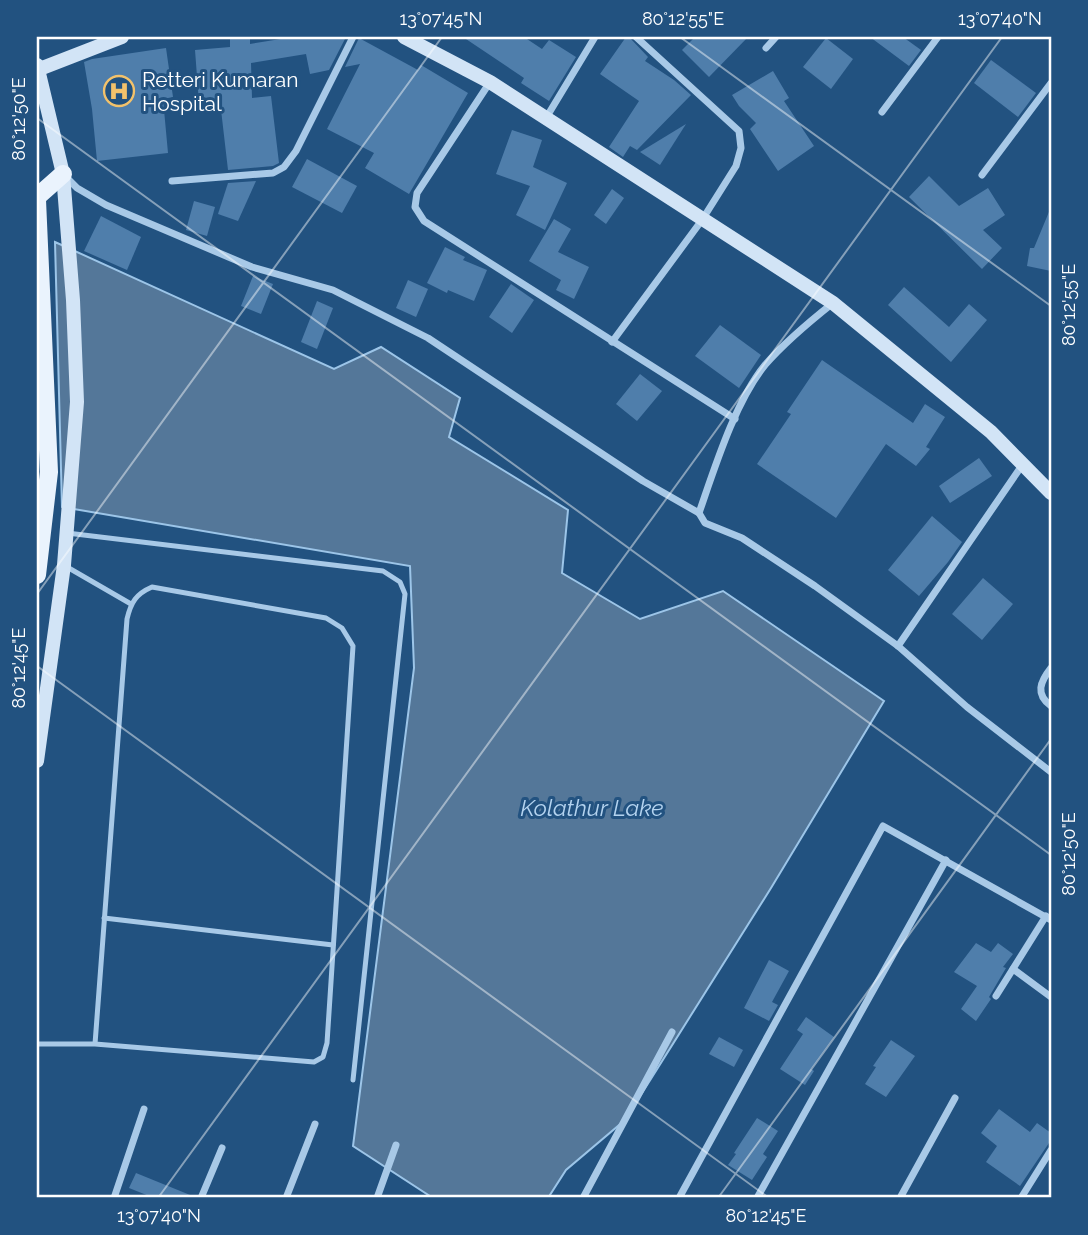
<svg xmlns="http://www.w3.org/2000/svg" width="1088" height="1235" font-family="Raleway,sans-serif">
<rect width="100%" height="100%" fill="#225280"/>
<polygon fill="#547799" stroke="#9cc5e8" stroke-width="2" points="55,242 334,369 381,347 460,398 449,437 568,510 562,573 640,619 723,591 884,701 771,888 625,1120 566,1170 548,1198 433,1198 353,1146 414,668 410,566 62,507"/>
<g fill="#4f7eab">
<polygon points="230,37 250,37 250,44 293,37 346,37 329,70 310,74 306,54 251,63 252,98 271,96 279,163 273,166 228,170 220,101 199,103 195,50 230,47"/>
<polygon points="463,37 524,37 542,49 549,40 576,57 549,101 521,83 524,78"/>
<polygon points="626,37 630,38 648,57 645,61 674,80 691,95 637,150 630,146 623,157 609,147 639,101 600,74"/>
<polygon points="695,37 748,37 709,77 682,50"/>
<polygon points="870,37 903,37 921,50 909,66"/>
<polygon points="359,38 418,70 421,65 468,93 409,194 365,168 374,153 327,129 360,64 345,67"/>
<polygon points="826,38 853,59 831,89 803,67"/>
<polygon points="166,48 173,97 163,99 168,153 97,161 92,109 84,62 92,59"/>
<polygon points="991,60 1036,93 1018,117 974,83"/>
<polygon points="773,71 789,98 784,101 814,146 778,171 750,129 756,123 739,106 732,95"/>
<polygon points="686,124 660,165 640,152"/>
<polygon points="512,130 542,140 533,167 567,183 545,230 516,215 530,186 496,174"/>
<polygon points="307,159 357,186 342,213 292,187"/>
<polygon points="929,176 959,206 988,188 1005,215 983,230 1002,248 982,269 909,197"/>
<polygon points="256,181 238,221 218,214 228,183"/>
<polygon points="612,189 624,198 606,224 594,215"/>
<polygon points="194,201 215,207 207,236 186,230"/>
<polygon points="1051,207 1051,271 1027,266 1030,248 1034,248"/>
<polygon points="101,216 141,237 127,270 84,251"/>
<polygon points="554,219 571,229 558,252 589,267 574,299 556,290 561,280 529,261"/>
<polygon points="445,247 465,257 463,260 487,270 474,301 448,290 447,293 427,283"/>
<polygon points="253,276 273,284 261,314 241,306"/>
<polygon points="408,280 428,289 416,317 396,308"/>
<polygon points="511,284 534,300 512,333 489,317"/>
<polygon points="904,287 949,327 969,304 987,320 951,362 888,305"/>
<polygon points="317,301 333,308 317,349 301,342"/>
<polygon points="720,325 761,355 739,388 695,356"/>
<polygon points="822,360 913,423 925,404 945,417 926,447 930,449 916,466 886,444 836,518 757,464 791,414 787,412"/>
<polygon points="640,374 662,391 637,421 616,404"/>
<polygon points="979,458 992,476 950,503 939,486"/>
<polygon points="932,516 962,542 948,562 919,596 888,570"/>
<polygon points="983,578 1013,604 982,640 952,614"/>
<polygon points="976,943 991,952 998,943 1013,954 1003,967 1006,968 989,997 991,999 976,1021 961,1009 977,986 954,972"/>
<polygon points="769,960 789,971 772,1002 778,1005 769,1021 744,1008"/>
<polygon points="806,1017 834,1037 811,1069 814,1071 805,1085 780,1069 803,1034 797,1030"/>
<polygon points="719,1037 743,1050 734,1067 709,1054"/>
<polygon points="891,1040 915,1056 886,1097 865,1084 876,1067 873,1066"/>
<polygon points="999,1109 1030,1132 1037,1123 1051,1133 1051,1140 1020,1186 986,1162 997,1146 981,1133"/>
<polygon points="757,1118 778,1131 763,1154 767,1157 752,1180 728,1165 736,1154 734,1153"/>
<polygon points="136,1173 195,1197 195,1198 154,1198 129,1188"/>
</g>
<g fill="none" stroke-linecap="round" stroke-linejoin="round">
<g stroke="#a8c9e7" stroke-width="5">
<polyline points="67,533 383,571 400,582 405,594 353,1080"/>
<polyline points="67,567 131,604"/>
<polyline points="104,918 333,945"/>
<path d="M37,1044H95L314,1062L323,1057L327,1043L353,646L342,628L326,618L152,587C136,594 131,602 127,619L95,1044"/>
</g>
<g stroke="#a8c9e7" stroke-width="7">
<polyline points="766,48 776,37"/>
<polyline points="490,82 417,193 415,207 424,221 735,419"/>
<polyline points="882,112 938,37"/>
<polyline points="546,118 595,37"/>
<polyline points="982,175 1051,83"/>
<polyline points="66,177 77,188 106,205 252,267 333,290 428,338 643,481 699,513"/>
<polyline points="172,181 273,173 284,167 296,151 353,37"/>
<path d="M833,303C809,322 785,342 765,365C735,402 715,467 699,513L705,523L742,538L815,586L898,646L967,707L1051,772"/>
<polyline points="612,342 702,220 736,166 741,148 739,131 636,37"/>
<polyline points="898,646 1023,464"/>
<path d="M1051,668C1040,682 1035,694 1051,706"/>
<polyline points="1013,969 1051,997"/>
<polyline points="996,996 1046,916"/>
<polyline points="114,1198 144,1109"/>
<polyline points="201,1198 222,1148"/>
<polyline points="286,1198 315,1124"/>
<polyline points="377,1198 396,1145"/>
<polyline points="583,1198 672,1032"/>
<polyline points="679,1198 883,826 1051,920"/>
<polyline points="757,1198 946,860"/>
<polyline points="900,1198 955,1098"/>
<polyline points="1021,1198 1051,1150"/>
</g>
<g stroke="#d2e4f6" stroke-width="14">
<polyline points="404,37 490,82 833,303 991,432 1051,493"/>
<polyline points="37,65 63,174 73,300 77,402 64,565 37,761"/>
<polyline points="37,70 122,37"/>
</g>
<g stroke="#eaf3fd" stroke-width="18">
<polyline points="37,197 63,174"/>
<polyline points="37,200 49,472 37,575"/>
</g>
</g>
<path fill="none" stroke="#fff" stroke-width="2" stroke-opacity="0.45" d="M680,37L1051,306M37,118L1051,855M37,594L442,37M37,666L769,1198M158,1198L1002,37M718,1198L1051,739"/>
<defs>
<g id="hospital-ring" transform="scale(1.575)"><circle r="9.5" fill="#225280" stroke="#f3c26b" stroke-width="1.5"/><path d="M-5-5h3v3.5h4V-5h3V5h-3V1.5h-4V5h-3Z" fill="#f3c26b"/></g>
</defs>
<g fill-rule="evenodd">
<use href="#hospital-ring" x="119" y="91"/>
</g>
<g text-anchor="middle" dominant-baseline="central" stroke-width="6" stroke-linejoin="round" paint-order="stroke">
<g font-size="21" fill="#fff" stroke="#225280" text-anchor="start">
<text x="142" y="79">Retteri Kumaran<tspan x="142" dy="24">Hospital</tspan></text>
</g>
<g font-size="23" font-style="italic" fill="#b4d3ef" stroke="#225280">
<text x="592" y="807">Kolathur Lake</text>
</g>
</g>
<rect width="1088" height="1235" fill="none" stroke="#225280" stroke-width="77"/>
<rect x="38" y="38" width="1012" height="1158" fill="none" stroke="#fff" stroke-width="2.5"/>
<g font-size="18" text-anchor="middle" fill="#fff">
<text x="441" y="25">13°07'45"N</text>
<text x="683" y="25">80°12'55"E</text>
<text x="1000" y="25">13°07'40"N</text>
<text transform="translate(19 119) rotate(-90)" y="6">80°12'50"E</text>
<text transform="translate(1069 305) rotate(-90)" y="6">80°12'55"E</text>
<text transform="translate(19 668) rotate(-90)" y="6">80°12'45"E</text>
<text transform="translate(1069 854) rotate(-90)" y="6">80°12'50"E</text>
<text x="159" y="1222">13°07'40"N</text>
<text x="766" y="1222">80°12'45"E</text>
</g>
</svg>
